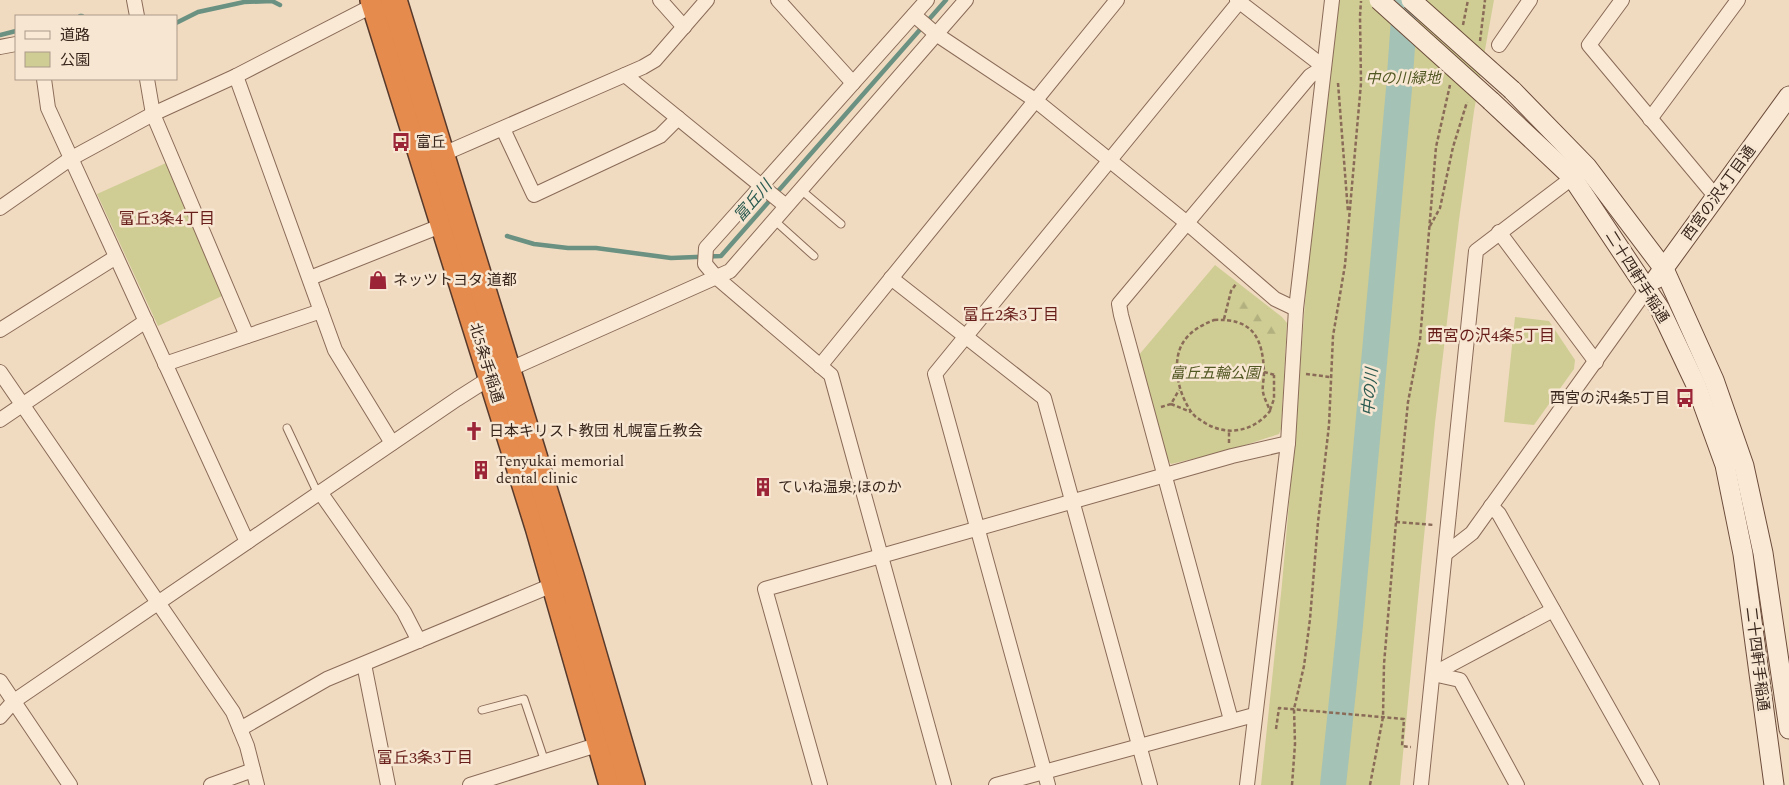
<svg xmlns="http://www.w3.org/2000/svg" width="1789" height="785" font-family="Spectral,'Noto Sans JP',serif">
<defs>
<pattern id="forest-firs" width="22" height="20" patternUnits="userSpaceOnUse" patternTransform="scale(1.25)"><rect width="22" height="20" fill="#cfcd94"/><path d="M5 1l3.5 6h-7zM16 11l3.5 6h-7z" fill="#b2b07f"/></pattern>
</defs>
<rect width="100%" height="100%" fill="#f0dbc1"/>
<g fill="#cfcd94">
<polygon points="1339,0 1494,0 1474,111 1459,220 1435,423 1400,785 1261,785 1282,584 1297,411 1310,234"/>
<polygon points="166,163 222,296 158,326 97,194"/>
<polygon points="1215,265 1282,317 1287,323 1281,429 1279,434 1230,450 1171,464 1168,461 1138,356"/>
<polygon points="1515,317 1549,321 1575,360 1574,369 1534,425 1504,422"/>
</g>
<polygon fill="url(#forest-firs)" points="1246,291 1265,306 1280,322 1278,340 1265,342 1241,316 1234,304 1238,293"/>
<g fill="none" stroke-linecap="round" stroke-linejoin="round">
<g stroke="#6a9181" stroke-width="4.5">
<polyline points="80,16 82,16"/>
<polyline points="176,23 198,12 244,2 272,1 280,5"/>
<polyline points="0,35 16,31"/>
<polyline points="507,236 534,244 568,248 596,248 671,258 721,256 946,0"/>
</g>
<polyline stroke="#a4c2b5" stroke-width="26" points="1333,785 1350,625 1399,89 1405,5 1407,0"/>
<g stroke="#8a6b58" stroke-width="9">
<g id="lane">
<polyline points="800,189 841,224"/>
<polyline points="774,220 814,256"/>
<polyline points="287,428 318,494"/>
<polyline points="482,710 524,699 545,762"/>
</g>
</g>
<g stroke="#8a6b58" stroke-width="16">
<g id="street">
<polyline points="134,0 137,16"/>
<polyline points="660,0 684,27"/>
<polyline points="778,0 853,83"/>
<polyline points="927,0 706,248 705,264 716,277 831,375 944,785"/>
<polyline points="1622,0 1589,45 1716,197"/>
<polyline points="914,15 936,34 1035,100 1187,223 1275,299 1296,309"/>
<polyline points="1499,45 1530,0"/>
<polyline points="0,47 16,44"/>
<polyline points="625,75 786,206"/>
<polyline points="236,76 335,350 392,443"/>
<polyline points="44,79 48,108 247,542"/>
<polyline points="147,79 153,114 247,336"/>
<polyline points="1650,119 1738,0"/>
<polyline points="503,129 534,195 660,136 678,118"/>
<polyline points="441,155 643,67 655,60 707,0"/>
<polyline points="0,208 70,159 153,114 236,76 374,5"/>
<polyline points="1499,232 1596,362"/>
<polyline points="310,278 443,225"/>
<polyline points="891,278 1044,398 1150,785"/>
<polyline points="0,330 116,257"/>
<polyline points="165,364 321,311"/>
<polyline points="820,366 1117,0"/>
<polyline points="508,370 730,271 966,0"/>
<polyline points="0,372 233,712 247,746 257,785"/>
<polyline points="0,420 146,321"/>
<polyline points="320,492 404,612 419,641"/>
<polyline points="1491,506 1499,514 1652,785"/>
<polyline points="1445,554 1472,533 1647,289"/>
<polyline points="364,664 388,785"/>
<polyline points="1433,674 1460,680 1517,785"/>
<polyline points="1433,674 1553,610"/>
<polyline points="0,681 70,785"/>
<polyline points="0,717 14,701 457,399 490,378"/>
<polyline points="1231,720 1121,315 1119,304 1310,76 1324,67 1237,0"/>
<polyline points="240,729 327,679 555,584"/>
<polyline points="211,785 253,770"/>
<polyline points="470,785 600,744"/>
<polyline points="820,785 765,589 1232,456 1288,443"/>
<polyline points="996,785 1254,715"/>
<polyline points="1048,785 935,374 1239,2"/>
<polyline points="1247,785 1288,443 1296,309 1332,0"/>
<polyline points="1421,785 1476,251 1580,172"/>
</g>
</g>
<g stroke="#6c4c3b" stroke-width="21">
<g id="secondary">
<polyline points="1512,90 1587,167 1664,269 1714,380 1744,466 1763,553 1789,729"/>
<polyline points="1491,101 1572,177 1660,309 1696,385 1725,465 1743,554 1774,785"/>
<polyline points="1656,279 1789,96"/>
</g>
</g>
<g stroke="#583a2c" stroke-width="28">
<g id="highway">
<polyline points="373,0 538,527 612,785"/>
<polyline points="394,0 571,576 632,785"/>
</g>
</g>
<g stroke="#8a6b58" stroke-width="2.5" stroke-dasharray="4 2.5" stroke-linecap="butt">
<polyline points="1463,25 1468,0"/>
<polyline points="1480,41 1485,0"/>
<polyline points="1338,83 1348,212"/>
<polyline points="1430,226 1440,208 1453,147 1467,102"/>
<polyline points="1224,319 1231,291 1236,284"/>
<path d="M1214,320C1253,318 1263,338 1264,373C1264,379 1262,387 1263,392C1264,398 1268,405 1270,411C1254,431 1228,437 1205,423C1201,420 1196,418 1193,414C1185,404 1180,391 1178,379C1173,347 1186,331 1214,320Z"/>
<polyline points="1264,372 1275,375"/>
<polyline points="1306,374 1330,377"/>
<polyline points="1171,404 1191,412"/>
<polyline points="1161,407 1171,404 1179,390"/>
<polyline points="1270,410 1274,399 1274,375"/>
<polyline points="1229,443 1229,432"/>
<polyline points="1396,522 1434,525"/>
<polyline points="1276,729 1279,708 1404,719 1402,746 1411,747"/>
<polyline points="1292,785 1295,744 1294,709 1304,666 1310,619 1318,522 1329,425 1333,336 1345,265 1361,83 1360,16 1361,1"/>
<polyline points="1370,785 1383,717 1384,664 1396,522 1408,402 1420,340 1436,147 1450,85"/>
</g>
<use href="#lane" stroke="#fae9d5" stroke-width="7"/>
<use href="#street" stroke="#fae9d5" stroke-width="14"/>
<use href="#secondary" stroke="#fae9d5" stroke-width="19"/>
<use href="#highway" stroke="#e48b4d" stroke-width="25"/>
<g stroke="#6c4c3b" stroke-width="21" stroke-linecap="butt">
<g id="secondary-bridge">
<polyline points="1379,0 1491,101"/>
<polyline points="1411,0 1512,90"/>
</g>
</g>
<use href="#secondary-bridge" stroke="#fae9d5" stroke-width="19"/>
</g>
<defs>
<g id="bus-bare" transform="scale(1.5)"><path d="M-5-6H5V4H4V6H2V4H-2V6H-4V4H-5ZM-3.5-4V0h7V-4ZM-3.5 1.2v1.5H-2V1.2ZM2 1.2v1.5H3.5V1.2Z" fill="#9c2437" stroke="#f7e6d1" stroke-width="2.5" paint-order="stroke"/></g>
<g id="shop-bare" transform="scale(1.5)"><path d="M-5-2.5h2.3a2.7 3.5 0 0 1 5.4 0H5L5.5 6h-11ZM-1.5-2.5h3a1.5 2.3 0 0 0-3 0Z" fill="#9c2437" stroke="#f7e6d1" stroke-width="2.5" paint-order="stroke"/></g>
<g id="church-bare" transform="scale(1.5)"><path d="M-1.2-6h2.4v3.5h3.3v2.4h-3.3V6h-2.4V-.1h-3.3v-2.4h3.3Z" fill="#9c2437" stroke="#f7e6d1" stroke-width="2.5" paint-order="stroke"/></g>
<g id="building-bare" transform="scale(1.5)"><path d="M-4-6H4V6H1V3H-1V6H-4ZM-2.5-4.3h1.7v1.8h-1.7ZM.8-4.3h1.7v1.8H.8ZM-2.5-1h1.7V.8h-1.7ZM.8-1h1.7V.8H.8Z" fill="#9c2437" stroke="#f7e6d1" stroke-width="2.5" paint-order="stroke"/></g>
</defs>
<g fill-rule="evenodd">
<use href="#bus-bare" x="401" y="142"/>
<use href="#shop-bare" x="378" y="280"/>
<use href="#bus-bare" x="1685" y="398"/>
<use href="#church-bare" x="474" y="431"/>
<use href="#building-bare" x="481" y="470"/>
<use href="#building-bare" x="763" y="487"/>
</g>
<g text-anchor="middle" dominant-baseline="central" stroke-width="5" stroke-linejoin="round" paint-order="stroke">
<g font-size="15" font-style="italic" fill="#515722" stroke="#f7e6d1">
<text x="1403" y="78">中の川緑地</text>
<text x="1215" y="373">富丘五輪公園</text>
</g>
<g font-size="15" fill="#39261d" stroke="#f7e6d1" text-anchor="start">
<text x="416" y="142">富丘</text>
<text x="393" y="280">ネッツトヨタ 道都</text>
<text x="1670" y="398" text-anchor="end">西宮の沢4条5丁目</text>
<text x="489" y="431">日本キリスト教団 札幌富丘教会</text>
<text x="496" y="461">Tenyukai memorial<tspan x="496" dy="17">dental clinic</tspan></text>
<text x="778" y="487">ていね温泉;ほのか</text>
</g>
<g font-size="15" fill="#39261d" stroke="#f7e6d1">
<text transform="translate(1719 193) rotate(-54)">西宮の沢4丁目通</text>
<text transform="translate(1637 277) rotate(58)">二十四軒手稲通</text>
<text transform="translate(486 363) rotate(73)">北5条手稲通</text>
<text transform="translate(1757 659) rotate(83)">二十四軒手稲通</text>
</g>
<g font-size="16" font-style="italic" fill="#2b5a50" stroke="#f7e6d1">
<text transform="translate(753 201) rotate(-49)">富丘川</text>
<text transform="translate(1370 392) rotate(-85)">中の川</text>
</g>
<g font-size="16" fill="#681e1a" stroke="#f7e6d1">
<text x="167" y="219">富丘3条4丁目</text>
<text x="1011" y="315">富丘2条3丁目</text>
<text x="1491" y="336">西宮の沢4条5丁目</text>
<text x="425" y="758">富丘3条3丁目</text>
</g>
</g>
<rect x="15" y="15" width="162" height="65" fill="#f7e6d1" stroke="#ab9989"/>
<rect x="25" y="31" width="25" height="8" fill="#fae9d5" stroke="#ab9989"/>
<text x="60" y="40" font-size="15" fill="#39261d">道路</text>
<rect x="25" y="52" width="25" height="15" fill="#cfcd94" stroke="#ab9989"/>
<text x="60" y="65" font-size="15" fill="#39261d">公園</text>
</svg>
